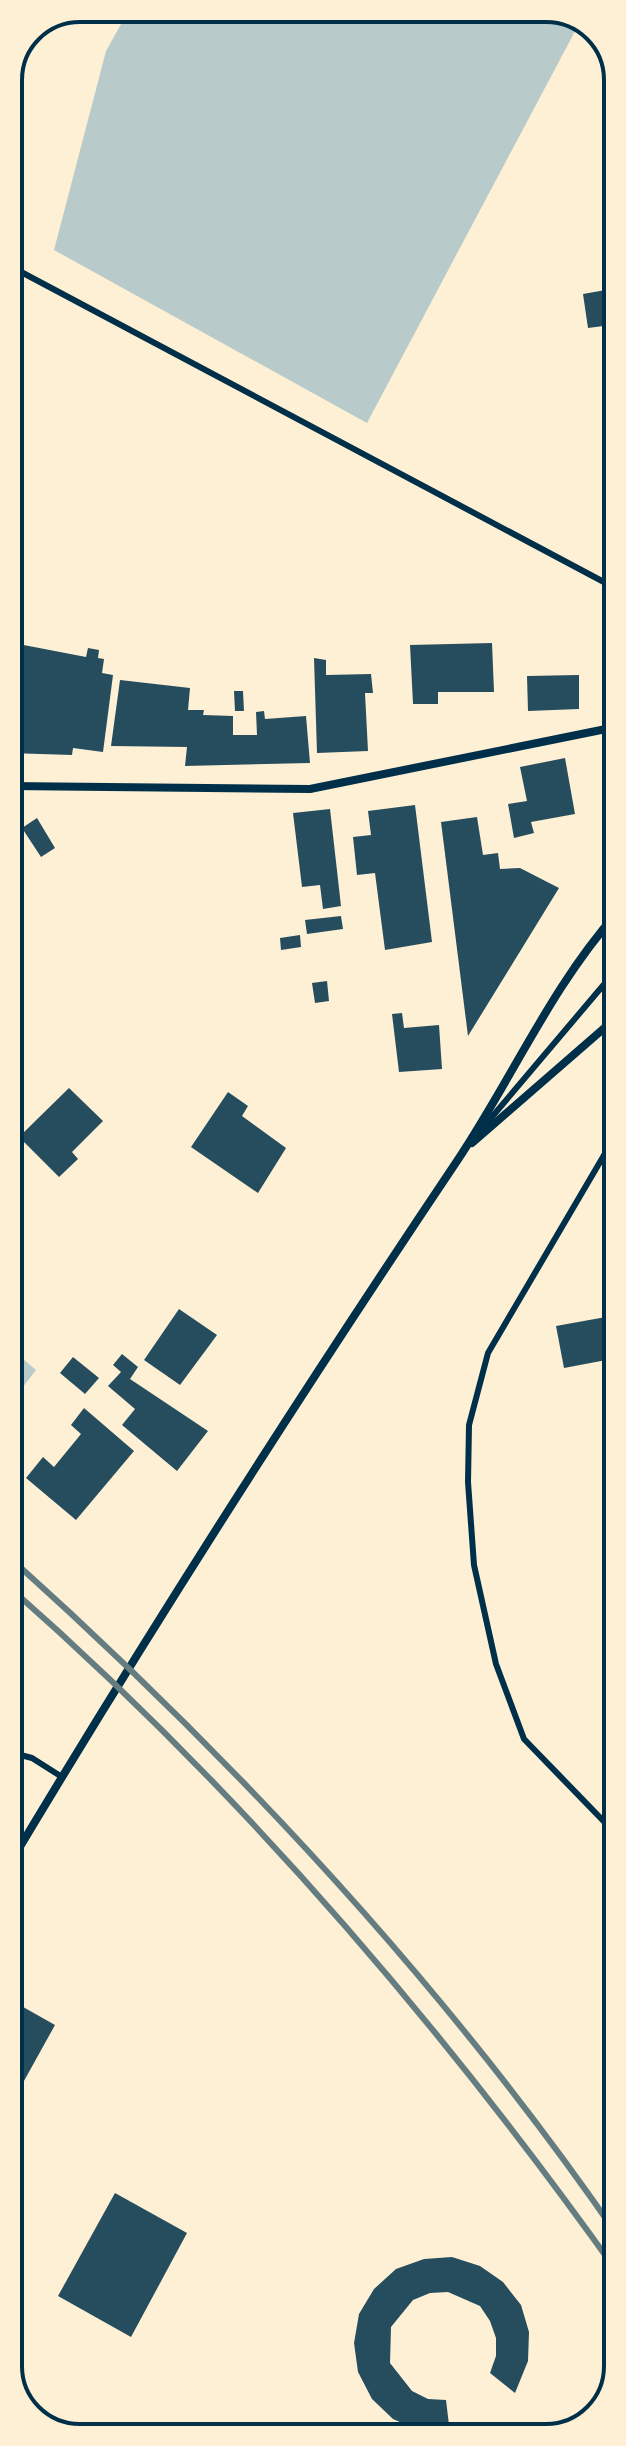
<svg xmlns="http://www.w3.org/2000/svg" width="626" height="2446" font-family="'Titillium Web',sans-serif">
<rect width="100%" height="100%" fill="#fdf0d5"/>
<g fill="#b9caca">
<polygon points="130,8 555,9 581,20 367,423 54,250 106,51"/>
<polygon points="9,1347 36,1370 9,1405"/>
</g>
<g fill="#264d5e">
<polygon points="617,288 617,351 615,351 611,325 588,328 583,294"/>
<polygon points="8,642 86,657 88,648 99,650 98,658 104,659 102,673 113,675 103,752 73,748 72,755 8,753"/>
<polygon points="492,643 494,692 438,692 438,704 413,704 410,645"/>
<polygon points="314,658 326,660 326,675 371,674 373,693 365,693 368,751 317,753"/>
<polygon points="579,675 579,709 528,711 527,676"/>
<polygon points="120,680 190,688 188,710 204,710 203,715 233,716 233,735 257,735 256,712 264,711 265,719 306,716 310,763 185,766 187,747 111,746"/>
<polygon points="234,691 243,691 244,711 235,711"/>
<polygon points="565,758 575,814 531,822 534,833 514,838 508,804 527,801 520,767"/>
<polygon points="415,805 432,942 385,950 375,873 357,875 353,837 371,835 368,811"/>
<polygon points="330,809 341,906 323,909 320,885 302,887 293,813"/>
<polygon points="477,817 483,855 498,853 500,869 520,868 559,888 468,1036 441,822"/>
<polygon points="37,818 55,848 41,857 22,828"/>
<polygon points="341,916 343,929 307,934 305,920"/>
<polygon points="300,935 301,947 281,950 280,938"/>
<polygon points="327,981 329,1001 315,1003 312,983"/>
<polygon points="402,1013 404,1028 439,1025 442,1069 399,1072 392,1014"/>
<polygon points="69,1088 103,1121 72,1152 78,1159 59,1177 19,1137"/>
<polygon points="228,1092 248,1106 242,1116 286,1148 258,1193 191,1147"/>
<polygon points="179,1309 217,1335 180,1385 144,1360"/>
<polygon points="617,1315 617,1358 564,1368 556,1326"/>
<polygon points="122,1354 138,1367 130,1379 208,1431 177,1471 122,1425 135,1409 108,1386 121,1372 113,1365"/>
<polygon points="73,1357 99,1378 85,1394 60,1373"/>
<polygon points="84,1408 134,1451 76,1520 26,1478 43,1457 54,1467 81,1434 71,1425"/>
<polygon points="9,1999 55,2025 9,2108"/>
<polygon points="115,2193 187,2233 131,2337 58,2296"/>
<polygon points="452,2257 480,2266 503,2282 521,2305 529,2332 528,2361 515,2393 490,2373 496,2356 496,2338 490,2321 480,2306 448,2292 430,2293 413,2300 391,2327 390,2363 412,2391 428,2399 446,2400 450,2433 420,2431 393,2419 372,2399 358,2372 354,2343 359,2314 374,2289 396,2269 424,2259"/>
</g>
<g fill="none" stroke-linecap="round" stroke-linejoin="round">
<g stroke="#003049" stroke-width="6">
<polyline points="8,265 617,589"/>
<polyline points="480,1131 617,969"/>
<polyline points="617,1133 488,1353 469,1425 468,1482 474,1565 496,1664 524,1739 618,1836"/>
<polyline points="9,1752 32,1758 62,1777"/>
</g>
<g stroke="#003049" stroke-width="8">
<polyline points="8,786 310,789 606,729 617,731"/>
<polyline points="472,1143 617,1017"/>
<path d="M9,1865C152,1626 302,1392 457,1161C512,1079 551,987 617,913"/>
</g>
<g stroke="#657d81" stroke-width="6">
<path d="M9,1557C235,1760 445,1985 618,2236"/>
<path d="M9,1587C240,1790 440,2023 618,2273"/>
</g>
</g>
<path d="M0 0H626V2446H0ZM80 22H546A58 58 0 0 1 604 80V2366A58 58 0 0 1 546 2424H80A58 58 0 0 1 22 2366V80A58 58 0 0 1 80 22Z" fill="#fdf0d5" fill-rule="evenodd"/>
<path fill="none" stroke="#003049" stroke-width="4" d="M80 22H546A58 58 0 0 1 604 80V2366A58 58 0 0 1 546 2424H80A58 58 0 0 1 22 2366V80A58 58 0 0 1 80 22Z"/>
</svg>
